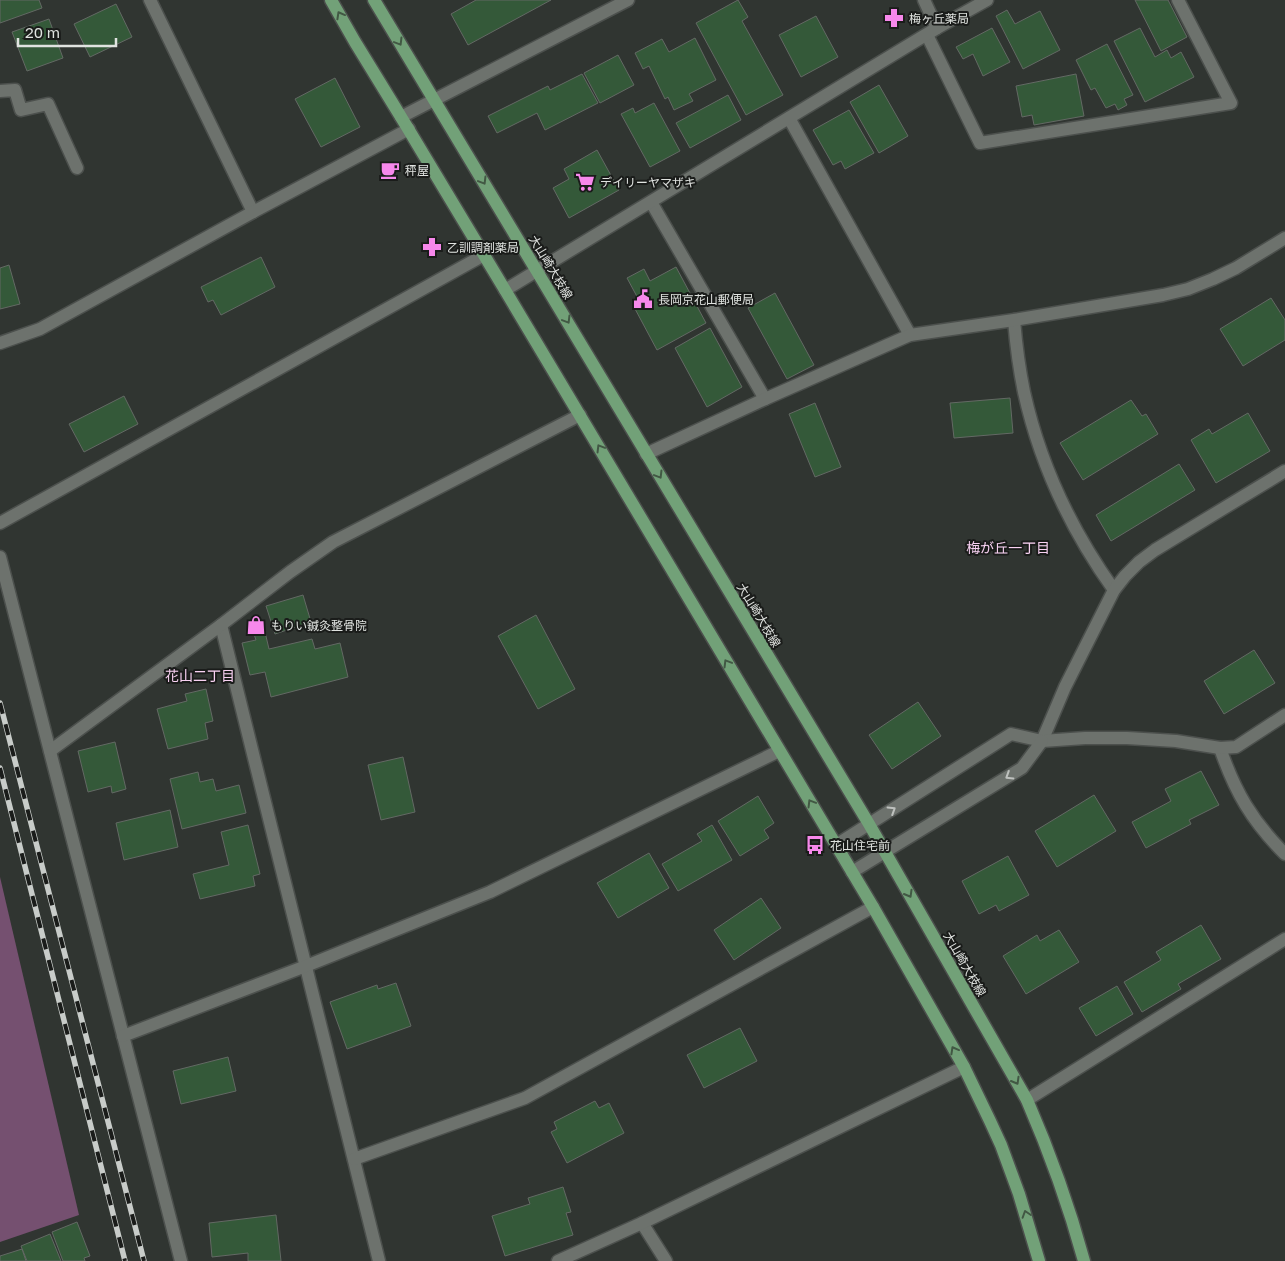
<svg xmlns="http://www.w3.org/2000/svg" width="1285" height="1261" font-family="'Golos Text','Noto Sans JP',sans-serif">
<rect width="100%" height="100%" fill="#303531"/>
<polygon fill="#755070" points="0,877 79,1215 0,1242"/>
<g fill="#345939" stroke="#636964">
<polygon points="0,0 39,0 42,8 0,23"/>
<polygon points="476,0 551,0 468,45 451,14"/>
<polygon points="738,0 748,17 742,21 783,95 746,115 696,23"/>
<polygon points="1135,0 1168,0 1187,37 1161,51"/>
<polygon points="116,4 132,37 90,57 74,24"/>
<polygon points="1007,10 1015,24 1040,11 1060,50 1023,69 996,16"/>
<polygon points="816,16 838,57 801,77 779,35"/>
<polygon points="49,19 63,58 27,71 12,32"/>
<polygon points="992,28 1010,62 983,76 973,54 963,59 956,47"/>
<polygon points="1140,28 1155,57 1167,50 1171,58 1181,52 1194,77 1145,102 1114,41"/>
<polygon points="695,38 716,80 689,94 693,101 674,110 668,97 665,99 649,66 643,69 635,53 662,39 669,52"/>
<polygon points="1107,44 1133,95 1124,99 1127,105 1118,110 1115,104 1106,108 1095,88 1091,90 1076,60"/>
<polygon points="618,55 634,85 600,103 584,73"/>
<polygon points="582,74 598,103 545,130 537,113 497,133 488,116 548,86 550,90"/>
<polygon points="1076,74 1084,116 1034,125 1032,115 1022,117 1016,86"/>
<polygon points="335,78 360,127 321,147 295,99"/>
<polygon points="879,85 908,136 879,153 850,102"/>
<polygon points="728,95 741,120 690,148 676,123"/>
<polygon points="654,103 680,151 650,167 621,114 633,108 635,113"/>
<polygon points="849,110 874,153 845,169 841,161 833,165 813,130"/>
<polygon points="597,150 619,190 569,218 553,188 569,179 564,169"/>
<polygon points="261,257 275,287 221,315 213,300 208,302 201,287"/>
<polygon points="9,265 20,304 0,309 0,268"/>
<polygon points="676,267 706,323 657,350 634,307 641,304 627,278 644,269 650,281"/>
<polygon points="775,293 814,365 787,379 748,308"/>
<polygon points="1271,298 1285,320 1285,340 1243,366 1220,329"/>
<polygon points="710,328 742,387 707,407 675,348"/>
<polygon points="124,396 138,424 84,452 69,424"/>
<polygon points="1010,398 1013,433 954,438 950,403"/>
<polygon points="1131,400 1142,416 1146,414 1158,434 1083,480 1060,443"/>
<polygon points="815,403 841,467 815,477 789,414"/>
<polygon points="1248,413 1270,451 1216,483 1191,440 1209,429 1212,434"/>
<polygon points="1179,464 1195,490 1111,541 1096,515"/>
<polygon points="303,595 311,622 275,634 266,606"/>
<polygon points="536,615 575,689 538,709 498,636"/>
<polygon points="265,632 269,649 312,639 315,649 340,643 348,677 271,697 265,672 250,675 242,643 256,640 254,634"/>
<polygon points="1254,650 1275,683 1224,714 1204,681"/>
<polygon points="206,689 213,721 205,723 208,739 168,749 157,709 187,701 185,694"/>
<polygon points="918,702 941,736 892,769 869,735"/>
<polygon points="115,742 126,789 112,793 111,786 88,792 78,751"/>
<polygon points="403,757 415,812 381,820 368,765"/>
<polygon points="1201,771 1219,805 1189,820 1191,824 1146,848 1132,822 1171,801 1165,789"/>
<polygon points="198,772 200,782 213,779 216,791 239,785 246,813 182,829 170,779"/>
<polygon points="1094,795 1116,831 1057,867 1035,831"/>
<polygon points="758,796 774,823 764,830 769,838 740,856 718,821"/>
<polygon points="170,810 178,847 124,860 116,823"/>
<polygon points="248,825 260,874 253,876 255,886 200,899 193,874 229,865 221,832"/>
<polygon points="712,825 732,860 678,891 662,864 702,841 697,834"/>
<polygon points="649,853 669,888 618,918 597,883"/>
<polygon points="1008,856 1029,895 999,911 996,905 979,914 962,881"/>
<polygon points="761,898 781,928 734,960 714,930"/>
<polygon points="1201,925 1221,959 1178,984 1181,989 1142,1012 1124,982 1161,960 1156,952"/>
<polygon points="1059,930 1079,962 1026,994 1003,956 1037,935 1040,941"/>
<polygon points="396,983 411,1026 347,1049 330,1002 377,985 378,989"/>
<polygon points="1117,986 1133,1014 1096,1036 1079,1008"/>
<polygon points="740,1028 757,1061 704,1088 687,1055"/>
<polygon points="228,1057 236,1091 181,1104 173,1071"/>
<polygon points="595,1101 599,1108 609,1103 624,1133 567,1163 551,1132 557,1129 554,1122"/>
<polygon points="563,1187 571,1212 566,1213 573,1235 505,1256 492,1216 530,1204 528,1198"/>
<polygon points="276,1215 281,1261 248,1261 248,1253 212,1257 209,1223"/>
<polygon points="77,1222 90,1256 84,1258 85,1261 63,1261 52,1232"/>
<polygon points="50,1234 61,1261 27,1261 21,1246"/>
<polygon points="22,1249 26,1261 0,1261 0,1256"/>
</g>
<g fill="none" stroke-linecap="round" stroke-linejoin="round">
<g stroke="#4c504d" stroke-width="15">
<g id="service">
<polyline points="0,91 15,90 21,110 48,104 77,168"/>
<polyline points="401,117 628,0"/>
</g>
</g>
<g stroke="#4c504d" stroke-width="15">
<g id="minor">
<polyline points="150,0 253,212"/>
<polyline points="924,0 937,28"/>
<polyline points="927,35 980,143 1231,103 1178,0"/>
<polyline points="789,118 910,335"/>
<polyline points="651,202 765,399"/>
<polyline points="505,290 937,28 987,0"/>
<path d="M1014,320C1016,344 1019,368 1024,392C1040,464 1071,530 1114,590"/>
<polyline points="0,343 40,329 253,212 409,129"/>
<polyline points="646,454 765,399 910,335 1014,320 1163,295 1188,289 1213,279 1236,268 1285,238"/>
<polyline points="0,523 484,255"/>
<polyline points="0,557 181,1261"/>
<polyline points="221,625 379,1261"/>
<polyline points="1042,741 1065,687 1114,590 1125,576 1139,562 1155,550 1285,471"/>
<path d="M1220,748C1235,792 1252,821 1285,854"/>
<polyline points="50,751 221,625 290,572 333,542 580,415"/>
<polyline points="123,1036 306,966 490,892 779,751"/>
<polyline points="1027,1100 1285,939"/>
<polyline points="354,1159 525,1098 873,907"/>
<polyline points="642,1223 666,1261"/>
<polyline points="558,1261 642,1223 964,1067"/>
</g>
</g>
<g stroke="#4c504d" stroke-width="15">
<g id="tertiary">
<polyline points="836,845 1011,734 1042,741 1085,738 1127,738 1176,741 1220,748 1236,747 1285,715"/>
<polyline points="852,872 1022,768 1042,741"/>
</g>
</g>
<g stroke="#4c504d" stroke-width="15">
<g id="primary">
<polyline points="331,0 355,42 401,117 505,290 873,907 964,1067 990,1121 1001,1145 1019,1194 1039,1261"/>
<path d="M374,0L869,824L1027,1100C1050,1153 1069,1206 1084,1261"/>
</g>
</g>
<use href="#service" stroke="#6d726d" stroke-width="12"/>
<use href="#minor" stroke="#6d726d" stroke-width="12"/>
<use href="#tertiary" stroke="#6d726d" stroke-width="12"/>
<use href="#primary" stroke="#72a178" stroke-width="12"/>
<g stroke="#c8ccc9" stroke-width="5.5">
<g id="rail">
<polyline points="0,703 144,1261"/>
<polyline points="0,768 125,1261"/>
</g>
</g>
<use href="#rail" stroke="#1a1c1a" stroke-width="4" stroke-dasharray="11" stroke-linecap="butt"/>
</g>
<defs><path id="oneway-chevron" d="M-2-3.5L2.5 0L-2 3.5" fill="none" stroke-width="1.6" stroke-linecap="round" stroke-linejoin="round" transform="scale(1.25)"/></defs>
<g stroke="#425844">
<use href="#oneway-chevron" transform="translate(340 15) rotate(-119)"/>
<use href="#oneway-chevron" transform="translate(399 42) rotate(59)"/>
<use href="#oneway-chevron" transform="translate(483 181) rotate(59)"/>
<use href="#oneway-chevron" transform="translate(567 320) rotate(59)"/>
<use href="#oneway-chevron" transform="translate(600 448) rotate(-121)"/>
<use href="#oneway-chevron" transform="translate(659 475) rotate(59)"/>
<use href="#oneway-chevron" transform="translate(727 663) rotate(-121)"/>
<use href="#oneway-chevron" transform="translate(811 803) rotate(-121)"/>
<use href="#oneway-chevron" transform="translate(909 894) rotate(60)"/>
<use href="#oneway-chevron" transform="translate(954 1050) rotate(-119)"/>
<use href="#oneway-chevron" transform="translate(1016 1081) rotate(60)"/>
<use href="#oneway-chevron" transform="translate(1026 1214) rotate(-108)"/>
</g>
<g stroke="#bec1be">
<use href="#oneway-chevron" transform="translate(1009 776) rotate(148)"/>
<use href="#oneway-chevron" transform="translate(892 810) rotate(-32)"/>
</g>
<defs>
<g id="pharmacy-bare" transform="scale(1.5)"><path d="M-2-6h4v4h4v4h-4v4h-4v-4h-4v-4h4Z" fill="#f788eb" stroke="#1a1c1a" stroke-width="2.5" paint-order="stroke"/></g>
<g id="cafe-bare" transform="scale(1.5)"><path d="M-5.5-4.5H6V0H3Q3 3.5 0 3.5H-2.5Q-5.5 3.5-5.5 0ZM3-3.2v2h1.7v-2ZM-6 4.5H4V6H-6Z" fill="#f788eb" stroke="#1a1c1a" stroke-width="2.5" paint-order="stroke"/></g>
<g id="supermarket-bare" transform="scale(1.5)"><path d="M-6-5.5h2.5l.6 2H6L4.5 2H-2.5L-4.4-4H-6ZM-1.5 3.2a1.3 1.3 0 1 0 .1 0ZM3 3.2a1.3 1.3 0 1 0 .1 0Z" fill="#f788eb" stroke="#1a1c1a" stroke-width="2.5" paint-order="stroke"/></g>
<g id="civic-bare" transform="scale(1.5)"><path d="M-.6-6.5H3V-4.5H.6V-3L4-1V1h2V6H-6V1h2V-1L-.6-3ZM-1.2 2.5V6h2.4V2.5Z" fill="#f788eb" stroke="#1a1c1a" stroke-width="2.5" paint-order="stroke"/></g>
<g id="shop-bare" transform="scale(1.5)"><path d="M-5-2.5h2.3a2.7 3.5 0 0 1 5.4 0H5L5.5 6h-11ZM-1.5-2.5h3a1.5 2.3 0 0 0-3 0Z" fill="#f788eb" stroke="#1a1c1a" stroke-width="2.5" paint-order="stroke"/></g>
<g id="bus-bare" transform="scale(1.5)"><path d="M-5-6H5V4H4V6H2V4H-2V6H-4V4H-5ZM-3.5-4V0h7V-4ZM-3.5 1.2v1.5H-2V1.2ZM2 1.2v1.5H3.5V1.2Z" fill="#f788eb" stroke="#1a1c1a" stroke-width="2.5" paint-order="stroke"/></g>
</defs>
<g fill-rule="evenodd">
<use href="#pharmacy-bare" x="894" y="18"/>
<use href="#cafe-bare" x="390" y="170"/>
<use href="#supermarket-bare" x="585" y="182"/>
<use href="#pharmacy-bare" x="432" y="247"/>
<use href="#civic-bare" x="643" y="299"/>
<use href="#shop-bare" x="256" y="625"/>
<use href="#bus-bare" x="815" y="845"/>
</g>
<g text-anchor="middle" dominant-baseline="central" stroke-width="4" stroke-linejoin="round" paint-order="stroke">
<g font-size="12" fill="#e0e3e0" stroke="#1a1c1a" text-anchor="start">
<text x="909" y="18">梅ヶ丘薬局</text>
<text x="405" y="170">秤屋</text>
<text x="600" y="182">デイリーヤマザキ</text>
<text x="447" y="247">乙訓調剤薬局</text>
<text x="658" y="299">長岡京花山郵便局</text>
<text x="271" y="625">もりい鍼灸整骨院</text>
<text x="830" y="845">花山住宅前</text>
</g>
<g font-size="12" fill="#e0e3e0" stroke="#1a1c1a">
<text transform="translate(551 267) rotate(59)">大山崎大枝線</text>
<text transform="translate(759 615) rotate(59)">大山崎大枝線</text>
<text transform="translate(965 964) rotate(60)">大山崎大枝線</text>
</g>
<g font-size="14" fill="#f8d1f2" stroke="#1a1c1a">
<text x="1008" y="547">梅が丘一丁目</text>
<text x="200" y="675">花山二丁目</text>
</g>
</g>
<path d="M18 38v8h98v-8" fill="none" stroke="#e0e3e0" stroke-width="2.5"/>
<text x="25" y="38" font-size="15" fill="#e0e3e0" stroke="#1a1c1a" stroke-width="4" paint-order="stroke">20 m</text>
</svg>
